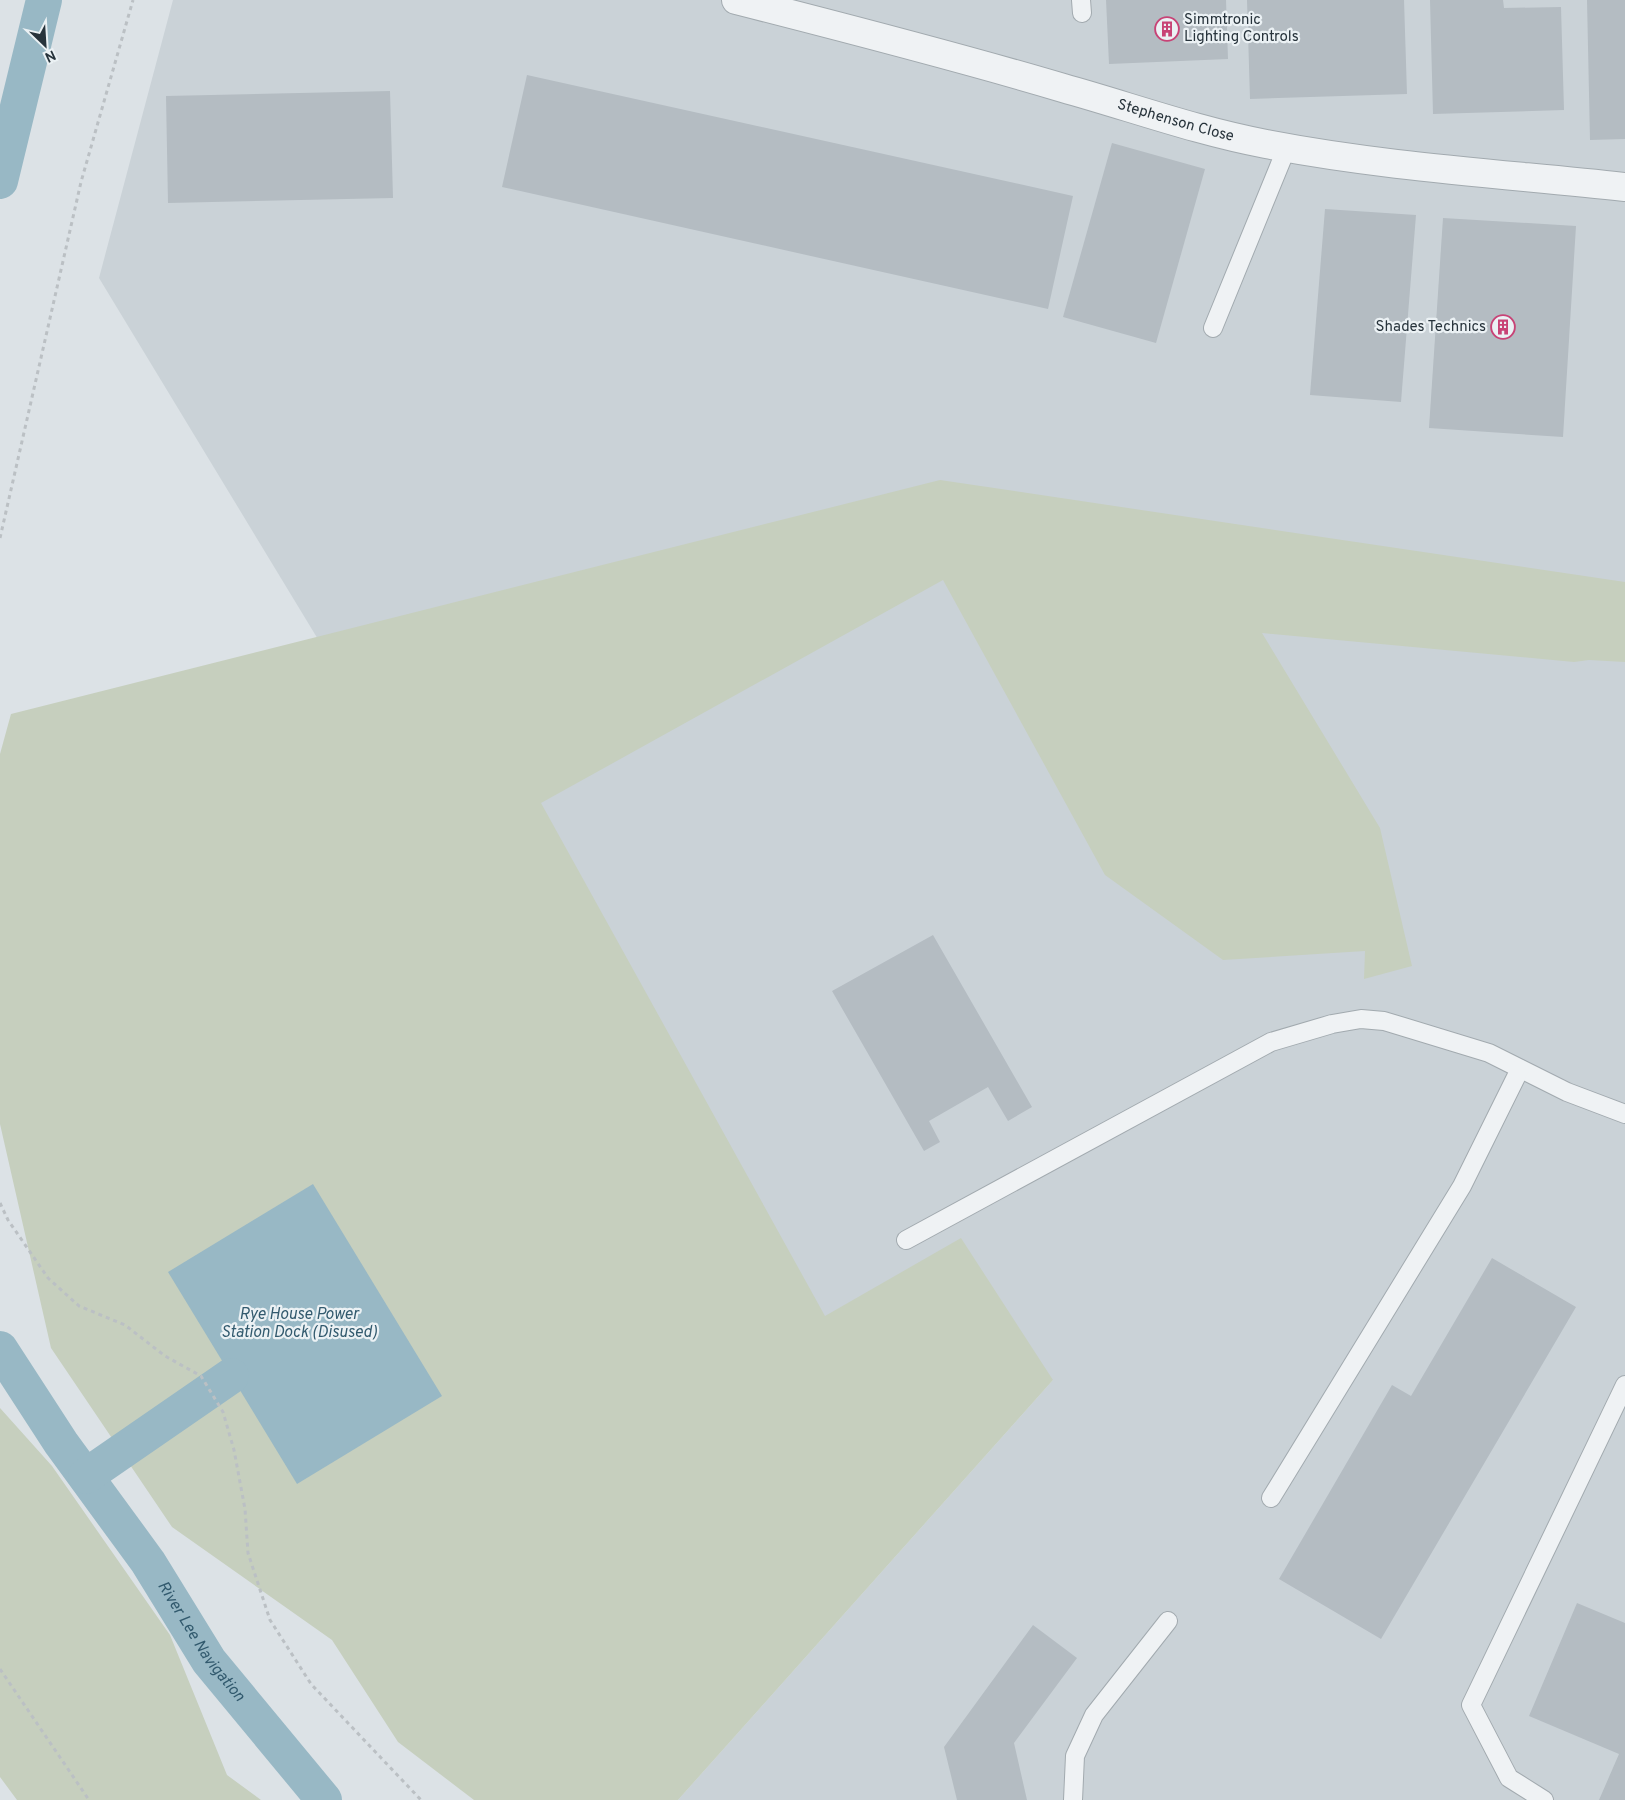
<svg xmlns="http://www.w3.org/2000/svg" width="1625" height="1800" font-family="Overpass,sans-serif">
<rect width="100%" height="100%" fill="#dce2e6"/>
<polygon fill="#cad2d7" points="173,0 1625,0 1625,1800 678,1800 1053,1380 769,1383 99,278"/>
<g fill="#c6cfbe">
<polygon points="940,480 1625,582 1625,662 1589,660 1574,662 1262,633 1380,828 1412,966 1364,979 1365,951 1223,960 1105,875 943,580 541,803 825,1316 961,1238 1053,1380 678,1800 474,1800 398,1742 332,1640 172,1527 51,1348 0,1124 0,754 11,714"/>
<polygon points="0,1408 52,1466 170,1635 227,1775 261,1800 17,1800 0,1777"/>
</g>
<polygon fill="#98b8c5" points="313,1184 442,1396 297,1484 168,1272"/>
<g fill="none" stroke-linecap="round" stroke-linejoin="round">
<g stroke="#98b8c5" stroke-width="36">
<polyline points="0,181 44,0"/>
<path id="s1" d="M0,1349L61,1443L148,1562L209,1661L324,1800"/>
<polyline points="86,1476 231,1376"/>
</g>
</g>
<g fill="#b4bcc2">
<polygon points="1106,0 1226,0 1228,59 1109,64"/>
<polygon points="1247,0 1404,0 1407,94 1250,99"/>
<polygon points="1430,0 1503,0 1504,8 1561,7 1564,110 1433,114"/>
<polygon points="1587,0 1625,0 1625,139 1590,140"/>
<polygon points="527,75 1073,196 1048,309 502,187"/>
<polygon points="390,91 393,198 168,203 166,96"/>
<polygon points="1112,143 1205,169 1156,343 1063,317"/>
<polygon points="1325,209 1416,215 1401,402 1310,395"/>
<polygon points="1443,218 1576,226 1563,437 1429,428"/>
<polygon points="933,935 1032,1107 1008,1121 988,1087 929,1121 940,1142 924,1151 832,991"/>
<polygon points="1492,1258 1576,1307 1381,1639 1279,1579 1392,1385 1411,1396"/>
<polygon points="1577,1603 1625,1623 1625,1800 1599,1800 1619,1754 1529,1716"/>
<polygon points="1033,1625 1077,1658 1014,1743 1027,1800 957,1800 944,1747"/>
</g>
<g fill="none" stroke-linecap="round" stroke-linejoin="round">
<g stroke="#a2aaaf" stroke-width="20">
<g id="lane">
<polyline points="1081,0 1082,13"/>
<polyline points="1213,328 1287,147"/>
<polyline points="906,1240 1271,1042 1332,1024 1361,1019 1384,1021 1489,1053 1567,1092 1625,1114"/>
<polyline points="1271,1498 1462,1186 1520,1069"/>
<polyline points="1073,1800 1075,1756 1094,1715 1168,1621"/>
<polyline points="1544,1800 1509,1778 1471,1705 1625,1385"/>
</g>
</g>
<g stroke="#a2aaaf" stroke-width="30">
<g id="street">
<path id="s2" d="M736,0C846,28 955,56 1063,88C1131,107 1197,131 1266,144C1385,167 1505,174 1625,187"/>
</g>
</g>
<g stroke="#bbc0c4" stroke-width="3" stroke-dasharray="4 4" stroke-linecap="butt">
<polyline points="0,538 81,182 133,0"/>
<polyline points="0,1203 8,1220 48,1278 79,1306 125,1325 165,1356 201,1376 223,1412 234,1450 245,1509 248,1553 270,1620 311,1684 421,1800"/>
<polyline points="0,1669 89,1800"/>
</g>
<use href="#lane" stroke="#eff2f4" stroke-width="18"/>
<use href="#street" stroke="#eff2f4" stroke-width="28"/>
</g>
<defs>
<g id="building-ring" transform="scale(1.25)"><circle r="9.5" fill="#ebf1f4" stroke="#c84376" stroke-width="1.5"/><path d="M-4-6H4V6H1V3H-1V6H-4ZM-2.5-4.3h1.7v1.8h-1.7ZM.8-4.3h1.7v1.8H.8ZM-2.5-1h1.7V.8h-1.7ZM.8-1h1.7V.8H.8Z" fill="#c84376"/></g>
</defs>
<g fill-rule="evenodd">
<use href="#building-ring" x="1167" y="29"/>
<use href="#building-ring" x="1503" y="327"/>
</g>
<g text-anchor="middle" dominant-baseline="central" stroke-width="4.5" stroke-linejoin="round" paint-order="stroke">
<g font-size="15" fill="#27333b" stroke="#ebf1f4" text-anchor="start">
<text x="1184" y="20">Simmtronic<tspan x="1184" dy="17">Lighting Controls</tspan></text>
<text x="1486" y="327" text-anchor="end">Shades Technics</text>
</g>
<g font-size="15" fill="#27333b" stroke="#ebf1f4">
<text stroke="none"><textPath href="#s2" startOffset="456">Stephenson Close</textPath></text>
</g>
<g font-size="16" font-style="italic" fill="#325a6e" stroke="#ebf1f4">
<text x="299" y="1315">Rye House Power<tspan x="299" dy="18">Station Dock (Disused)</tspan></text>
<text stroke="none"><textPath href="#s1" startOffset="355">River Lee Navigation</textPath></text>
</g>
</g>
<g transform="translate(45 45) rotate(155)" stroke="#ebf1f4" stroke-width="4" paint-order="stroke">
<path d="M0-4L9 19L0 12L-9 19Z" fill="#27333b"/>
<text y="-8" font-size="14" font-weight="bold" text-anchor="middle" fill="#27333b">N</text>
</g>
</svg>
